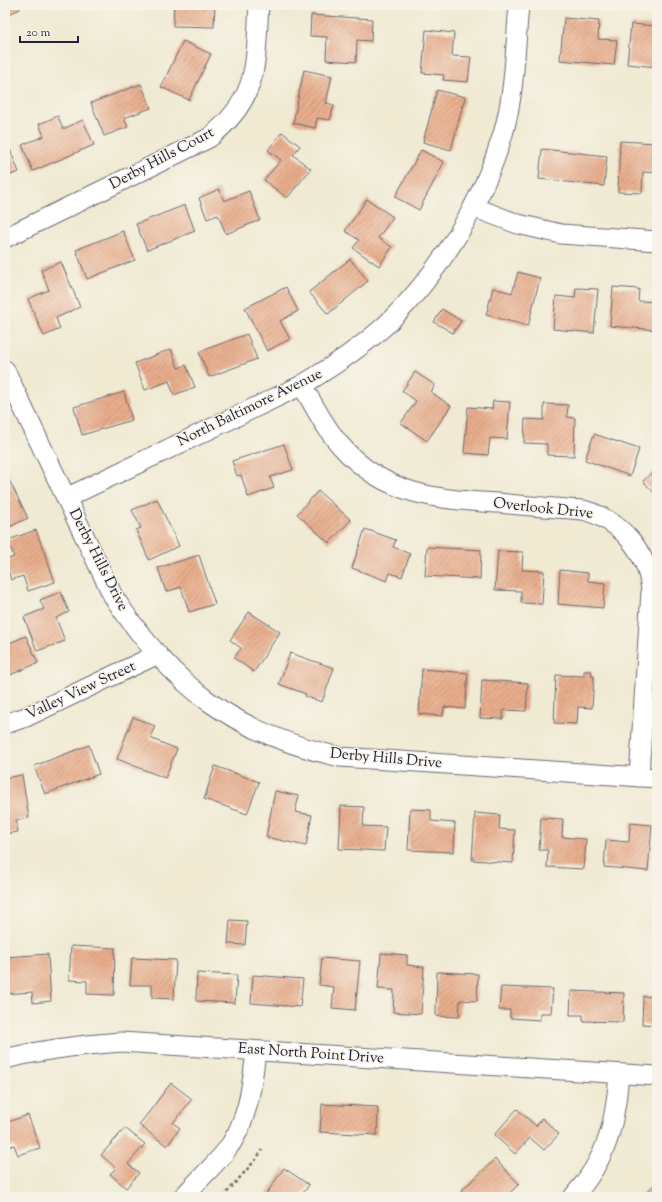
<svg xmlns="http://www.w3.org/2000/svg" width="662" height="1202" font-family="'Sorts Mill Goudy',serif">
<defs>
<pattern id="building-hatch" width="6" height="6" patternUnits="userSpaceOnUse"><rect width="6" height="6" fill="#e9ad8c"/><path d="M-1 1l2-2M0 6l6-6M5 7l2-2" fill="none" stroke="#bc8c74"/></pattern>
</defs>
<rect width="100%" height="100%" fill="#f7f3e8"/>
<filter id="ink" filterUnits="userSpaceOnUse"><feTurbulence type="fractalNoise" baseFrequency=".025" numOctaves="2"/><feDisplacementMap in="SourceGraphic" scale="8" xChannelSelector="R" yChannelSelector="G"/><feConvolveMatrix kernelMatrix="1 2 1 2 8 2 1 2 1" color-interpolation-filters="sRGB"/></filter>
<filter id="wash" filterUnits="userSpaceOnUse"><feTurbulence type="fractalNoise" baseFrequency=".012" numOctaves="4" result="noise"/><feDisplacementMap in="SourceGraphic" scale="16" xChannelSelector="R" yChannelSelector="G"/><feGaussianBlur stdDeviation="0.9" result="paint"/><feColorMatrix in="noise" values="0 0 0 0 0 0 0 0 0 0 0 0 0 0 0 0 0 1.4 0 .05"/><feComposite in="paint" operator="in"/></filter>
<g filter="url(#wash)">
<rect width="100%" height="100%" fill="#f0ead3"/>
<g id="blocks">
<g fill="url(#building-hatch)">
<polygon points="5,5 19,5 20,9 5,16"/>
<polygon points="174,5 215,5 214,27 173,26"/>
<polygon points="311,15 372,19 371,41 357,40 356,62 326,60 327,37 310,36"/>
<polygon points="564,18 599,21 598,39 617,40 614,65 560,60"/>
<polygon points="631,24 657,26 657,67 627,64"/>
<polygon points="426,30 454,33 452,56 471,57 468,82 443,80 444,75 422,73"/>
<polygon points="183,41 211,54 189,100 161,87"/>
<polygon points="304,70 332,76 326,103 334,105 330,120 317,118 315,128 293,123"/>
<polygon points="141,84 151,108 124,118 128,127 104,136 91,103"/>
<polygon points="437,90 465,97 451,150 423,142"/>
<polygon points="58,116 63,129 83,120 94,145 33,171 22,145 44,136 39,124"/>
<polygon points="282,132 300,146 293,155 311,169 287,198 264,180 281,160 268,150"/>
<polygon points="620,141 657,143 657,173 643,172 642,193 618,192"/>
<polygon points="9,147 19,172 5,177 5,149"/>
<polygon points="542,149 607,156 604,186 539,179"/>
<polygon points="421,150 444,162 419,210 395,197"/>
<polygon points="219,189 224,201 249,191 260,220 226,234 218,215 207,219 199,198"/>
<polygon points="367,199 393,217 378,238 392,247 379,266 353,248 359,240 345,231"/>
<polygon points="185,205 195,231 147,250 136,224"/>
<polygon points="123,231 135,260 87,279 76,250"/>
<polygon points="350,259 368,281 328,314 309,292"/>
<polygon points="61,262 80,307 56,318 60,329 44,336 28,299 49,290 41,270"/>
<polygon points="518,272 540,278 528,326 486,315 493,288 512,293"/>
<polygon points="286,287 298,311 280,321 290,339 267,351 245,308"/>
<polygon points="613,287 639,289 638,301 657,302 657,330 610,326"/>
<polygon points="576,288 598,289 594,333 553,329 556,296 575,298"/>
<polygon points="442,309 461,321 453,333 434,322"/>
<polygon points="247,334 257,359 209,377 199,352"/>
<polygon points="171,349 178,368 186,365 195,387 174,395 169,381 145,390 135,363"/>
<polygon points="415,372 435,385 431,392 451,406 427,441 401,423 416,401 402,391"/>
<polygon points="124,392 132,420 82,435 74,407"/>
<polygon points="493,401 510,402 507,439 490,438 488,455 464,453 468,407 492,409"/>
<polygon points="544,404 568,405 567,417 575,418 574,456 547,455 547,444 524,443 525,419 544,420"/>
<polygon points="594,434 639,449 630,476 585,460"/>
<polygon points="284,444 293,470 270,477 274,488 248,497 241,475 237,476 232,461"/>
<polygon points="657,468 657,496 643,481"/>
<polygon points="5,472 28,518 5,529"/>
<polygon points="318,491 351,520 329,543 297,514"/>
<polygon points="157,499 179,546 149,560 136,530 141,528 132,510"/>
<polygon points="365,529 396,540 393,547 410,554 402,577 390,573 387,581 352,568"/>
<polygon points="36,530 55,582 28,591 23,576 11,580 5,560 14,557 8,540"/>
<polygon points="427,547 481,550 480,579 425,576"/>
<polygon points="498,551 523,552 522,570 544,571 542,604 521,603 521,591 495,590"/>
<polygon points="199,555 215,604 189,612 181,587 166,592 158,568"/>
<polygon points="560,570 588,573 588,581 605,583 603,608 558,604"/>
<polygon points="61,592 69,612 56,618 65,641 37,651 24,617 44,609 40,600"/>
<polygon points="249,612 280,632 254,672 234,658 241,648 230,640"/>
<polygon points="26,636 38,663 10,675 5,663 5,645"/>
<polygon points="290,653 334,668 322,702 305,696 306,694 279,684"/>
<polygon points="422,669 468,673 465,709 444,707 443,716 419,714"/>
<polygon points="584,671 592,671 591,676 594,676 592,708 578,707 577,724 554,723 556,675 584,676"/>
<polygon points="482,680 528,683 526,711 503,710 503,719 480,718"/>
<polygon points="133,717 155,726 150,738 177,749 165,778 117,759"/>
<polygon points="89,745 99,774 45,794 34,766"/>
<polygon points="215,766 259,782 247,814 204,799"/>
<polygon points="22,775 29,818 16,820 18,832 5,834 5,778"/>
<polygon points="275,791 299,796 295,812 312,815 306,846 266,837"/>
<polygon points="341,806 364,807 363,826 386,827 384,851 339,849"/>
<polygon points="410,809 431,810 431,821 455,823 454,852 408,850"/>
<polygon points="475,813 500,815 499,829 515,830 513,863 472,860"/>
<polygon points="541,818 563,819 562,837 586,839 584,869 547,867 548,850 539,850"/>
<polygon points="630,823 652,825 648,871 604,867 606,840 629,842"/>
<polygon points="230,920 247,921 245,945 228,944"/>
<polygon points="71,946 115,948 114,995 87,994 87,981 69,980"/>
<polygon points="381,953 407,955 407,965 424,967 421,1014 393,1012 394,990 378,989"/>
<polygon points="48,954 51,1001 33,1003 32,992 5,994 5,957"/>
<polygon points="132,958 176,960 174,999 152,998 152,985 130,985"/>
<polygon points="322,958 360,961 355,1010 332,1008 334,987 319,985"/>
<polygon points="437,972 478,974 477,1001 460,1000 459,1017 436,1016"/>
<polygon points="197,973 237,975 235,1003 196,1001"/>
<polygon points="253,975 303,979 300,1007 251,1003"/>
<polygon points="501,987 553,989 551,1013 540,1013 540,1020 510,1018 510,1010 499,1010"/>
<polygon points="571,991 624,993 623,1022 583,1021 583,1015 570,1015"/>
<polygon points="643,996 657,997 657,1025 642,1024"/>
<polygon points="171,1083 192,1099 173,1123 180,1128 167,1146 139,1125"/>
<polygon points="322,1104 378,1107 377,1135 320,1132"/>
<polygon points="517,1109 536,1126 542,1118 559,1134 544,1150 530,1138 515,1154 494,1135"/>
<polygon points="28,1115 40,1148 18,1155 14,1145 5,1148 5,1123"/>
<polygon points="125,1128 145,1144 128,1164 139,1173 126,1188 110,1174 116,1168 101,1155"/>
<polygon points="495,1159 519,1184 506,1197 468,1197 462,1190"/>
<polygon points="284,1168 309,1185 300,1197 264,1197"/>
<polygon points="657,1182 657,1197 641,1197"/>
</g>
</g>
</g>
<g filter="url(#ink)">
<use href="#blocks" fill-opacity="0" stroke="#6a6870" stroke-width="1"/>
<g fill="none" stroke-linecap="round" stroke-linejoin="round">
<g stroke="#6a6870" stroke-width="21">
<g id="minor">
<polyline points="473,207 518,224 561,234 657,241"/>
<path d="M5,238L209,138C260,97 255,65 259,5"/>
<path d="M5,370L113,596C173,687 233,733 340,757L657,778"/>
<path d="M302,385C314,406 325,428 341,446C385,496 437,499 498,503C527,506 555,508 583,510C621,520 648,552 651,591L639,777"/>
<path d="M66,498L302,385C332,367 362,347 388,323C440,272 482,204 503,134C515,93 515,48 519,5"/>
<polyline points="5,724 26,717 156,655"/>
<path d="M5,1059C44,1049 81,1045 121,1042L657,1076"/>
<path d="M183,1197C196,1182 212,1168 225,1152C248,1124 252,1086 256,1051"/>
<path d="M573,1197C608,1158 615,1124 619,1074"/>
</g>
</g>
<polyline stroke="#6a6870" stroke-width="2.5" stroke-dasharray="3 3" stroke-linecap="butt" points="223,1197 257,1158 262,1150"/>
<use href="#minor" stroke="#fff" stroke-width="19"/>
</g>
</g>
<g text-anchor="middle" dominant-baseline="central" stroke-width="3" stroke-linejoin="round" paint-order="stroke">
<g font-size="15" fill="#22223b" stroke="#f7f3e8">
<text transform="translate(162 159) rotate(-28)">Derby Hills Court</text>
<text transform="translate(250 408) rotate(-26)">North Baltimore Avenue</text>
<text transform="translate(543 509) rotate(6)">Overlook Drive</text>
<text transform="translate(98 560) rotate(63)">Derby Hills Drive</text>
<text transform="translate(81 691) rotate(-25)">Valley View Street</text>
<text transform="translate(386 759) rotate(5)">Derby Hills Drive</text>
<text transform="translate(311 1054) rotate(4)">East North Point Drive</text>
</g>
</g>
<rect width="662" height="1202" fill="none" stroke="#f7f3e8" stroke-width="20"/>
<path d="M20 36v6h58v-6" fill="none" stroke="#22223b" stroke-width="2"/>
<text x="26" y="36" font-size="12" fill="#22223b" stroke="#f7f3e8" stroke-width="3" paint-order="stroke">20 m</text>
</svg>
